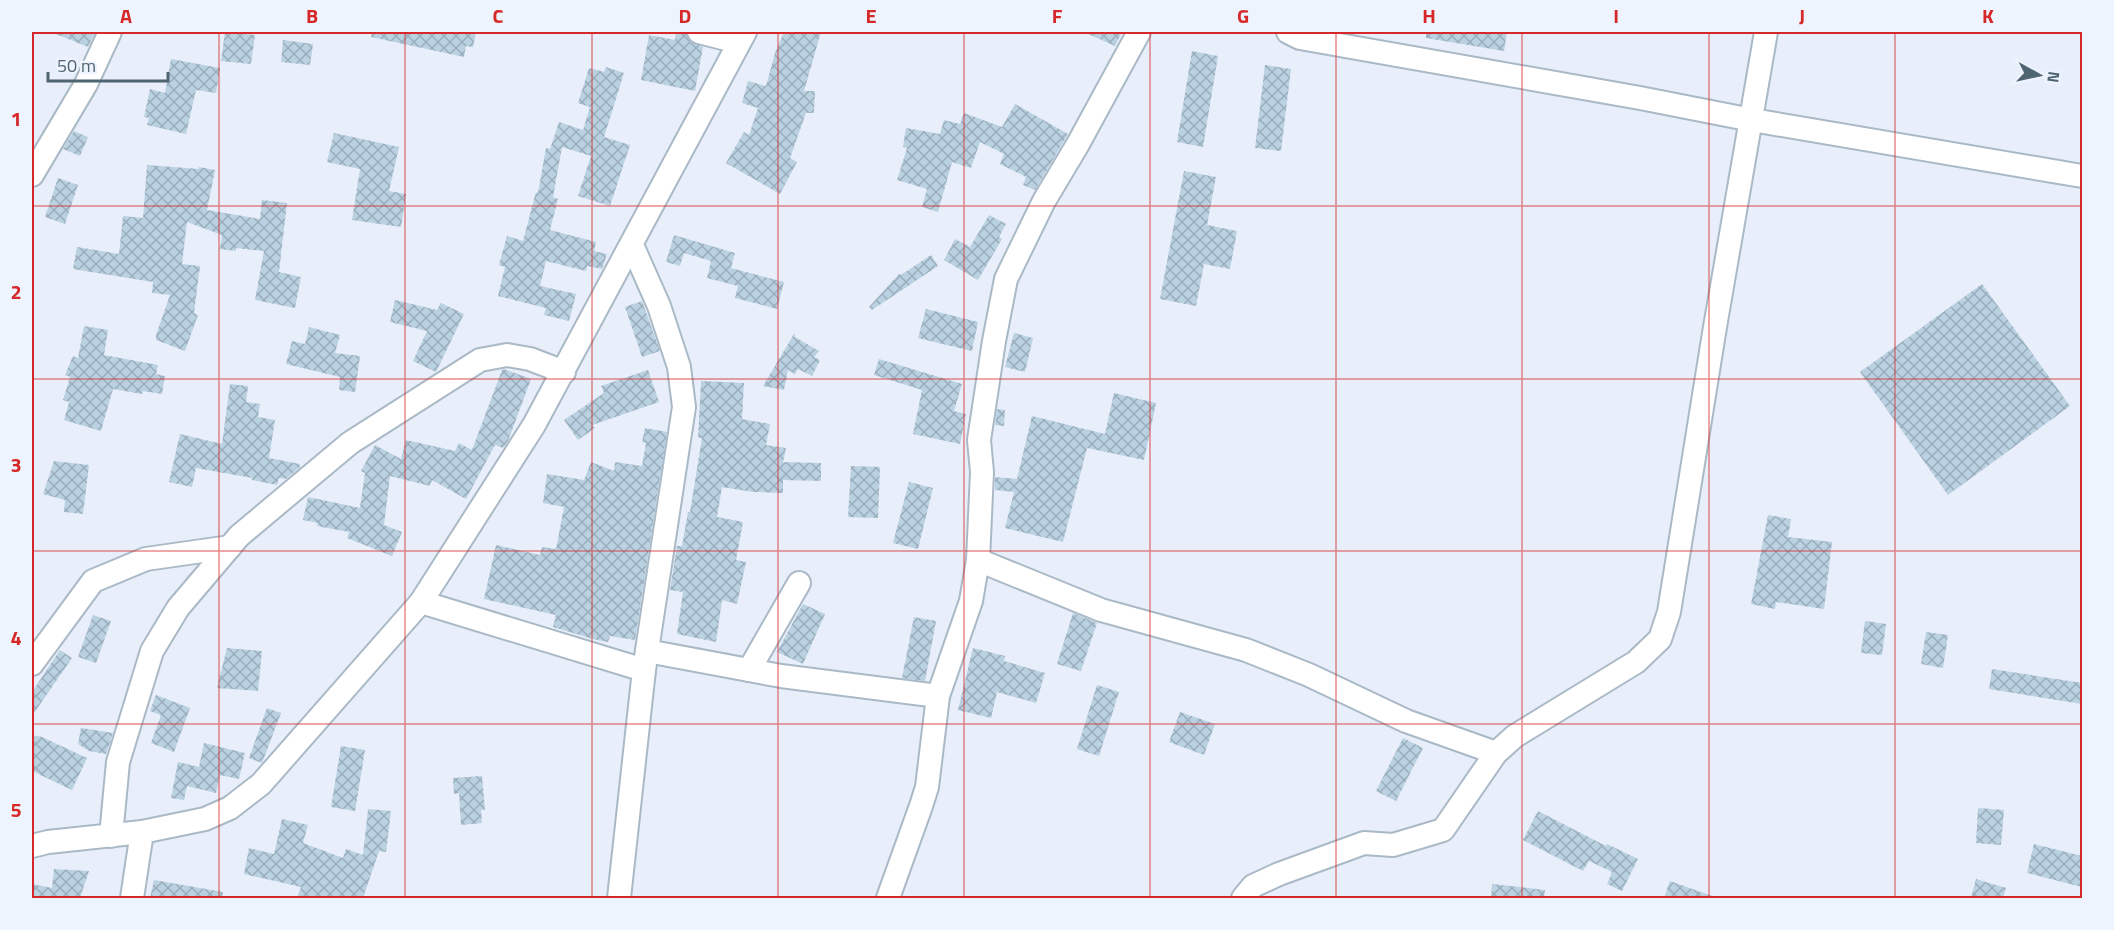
<svg xmlns="http://www.w3.org/2000/svg" width="2114" height="930" font-family="'Titillium Web',sans-serif">
<defs>
<pattern id="building-cross-hatch" width="8" height="8" patternUnits="userSpaceOnUse" patternTransform="scale(1.5)"><rect width="8" height="8" fill="#bad1e2"/><path d="M0 0l8 8M0 8l8-8" fill="none" stroke="#9aadbc"/></pattern>
</defs>
<rect width="100%" height="100%" fill="#e8effa"/>
<g fill="url(#building-cross-hatch)">
<polygon points="51,32 95,32 88,47"/>
<polygon points="225,32 255,35 251,64 221,61"/>
<polygon points="372,32 476,32 473,47 466,46 464,57 371,37"/>
<polygon points="676,32 686,32 690,42 703,47 695,91 641,80 649,35 675,40"/>
<polygon points="784,32 821,32 804,91 815,91 814,113 806,113 790,158 797,162 780,194 726,163 744,132 749,135 758,108 742,103 748,81 766,86 775,53"/>
<polygon points="1084,32 1122,32 1115,46"/>
<polygon points="1426,32 1507,32 1504,51 1426,38"/>
<polygon points="283,40 313,44 310,65 281,62"/>
<polygon points="1192,51 1218,56 1203,147 1177,142"/>
<polygon points="171,59 220,68 216,93 196,90 186,134 147,125 149,118 144,117 150,89 165,93"/>
<polygon points="1265,65 1291,69 1281,151 1255,148"/>
<polygon points="606,67 624,73 604,137 630,145 610,206 578,196 591,156 562,147 553,197 558,199 550,230 596,242 594,251 607,254 602,269 587,266 586,271 546,261 540,286 576,294 569,321 544,315 546,308 498,296 505,267 499,265 507,236 523,241 536,192 538,193 546,148 550,149 559,122 583,130 590,107 578,103 589,68 604,72"/>
<polygon points="1015,104 1068,134 1035,190 1023,185 1026,177 1000,164 1004,154 980,142 971,168 952,162 938,212 922,207 927,189 897,180 907,148 903,147 906,128 940,134 944,120 960,124 964,113 1002,127"/>
<polygon points="74,131 88,137 80,156 63,149"/>
<polygon points="334,133 399,147 389,191 406,194 401,227 352,220 360,169 327,162"/>
<polygon points="147,165 199,169 199,167 215,170 207,210 260,219 262,200 287,203 279,272 301,277 295,308 255,300 264,251 236,248 236,251 220,249 222,235 187,222 182,264 200,266 194,313 198,315 185,351 156,340 156,335 170,295 152,293 153,282 73,269 77,247 119,254 123,216 143,218"/>
<polygon points="1184,171 1216,177 1207,225 1237,231 1230,269 1204,264 1196,306 1160,299"/>
<polygon points="58,178 78,185 65,224 45,217"/>
<polygon points="989,215 1006,224 999,237 1002,239 978,280 944,260 955,239 970,247"/>
<polygon points="674,235 735,253 731,268 784,282 777,309 735,298 738,286 707,278 711,261 684,253 680,266 666,262"/>
<polygon points="931,255 938,266 872,310 869,307 899,274 901,275"/>
<polygon points="1982,284 2070,406 1948,495 1860,372"/>
<polygon points="395,300 437,310 441,303 464,314 436,372 413,361 427,331 390,322"/>
<polygon points="642,301 660,351 642,357 625,307"/>
<polygon points="926,309 978,322 972,351 918,338"/>
<polygon points="84,326 108,330 104,355 158,365 156,374 165,376 162,394 143,391 142,394 113,389 101,431 64,420 69,402 63,400 70,377 65,375 73,356 78,358"/>
<polygon points="309,327 340,335 335,353 360,356 355,392 339,390 340,377 286,364 292,341 305,344"/>
<polygon points="1014,333 1033,338 1025,372 1005,367"/>
<polygon points="794,334 795,337 819,351 814,357 820,360 812,376 798,369 795,374 788,370 784,390 763,386"/>
<polygon points="879,359 962,384 954,411 966,414 960,444 913,434 922,390 874,375"/>
<polygon points="504,369 531,379 508,441 503,448 495,445 466,499 432,480 430,486 390,476 384,525 402,532 392,556 347,538 349,532 317,526 318,523 303,520 308,497 360,508 365,473 361,471 375,445 401,459 406,440 455,451 459,443 472,450 502,370"/>
<polygon points="648,370 659,402 592,425 595,428 578,440 564,420 604,393 601,386"/>
<polygon points="701,381 744,383 742,419 770,424 766,445 786,448 783,462 821,463 821,481 783,480 783,493 753,492 722,487 717,517 743,522 736,560 746,562 737,604 722,600 716,642 677,634 683,592 670,590 677,546 682,546 688,512 690,512 702,438 698,438"/>
<polygon points="230,384 248,386 246,402 260,404 258,417 275,420 269,458 300,464 300,467 286,479 279,478 277,485 252,480 252,478 196,468 192,487 169,482 180,434 222,444"/>
<polygon points="1114,393 1156,403 1144,460 1087,448 1063,542 1005,528 1014,492 995,490 995,477 1017,479 1032,416 1105,434"/>
<polygon points="997,409 1005,410 1004,426 995,425"/>
<polygon points="645,428 667,432 635,640 610,636 608,642 593,639 553,627 556,615 484,599 496,545 540,555 542,547 556,549 564,507 543,503 547,474 584,480 591,462 614,471 615,462 642,466 646,443 642,442"/>
<polygon points="54,461 89,465 83,514 64,512 65,500 43,494"/>
<polygon points="851,466 880,467 878,518 848,517"/>
<polygon points="909,482 933,488 918,549 893,543"/>
<polygon points="1768,515 1791,519 1788,537 1832,542 1824,609 1776,602 1775,609 1751,604"/>
<polygon points="803,604 825,614 803,664 777,652"/>
<polygon points="1073,613 1097,623 1081,671 1057,664"/>
<polygon points="93,615 111,621 96,663 78,657"/>
<polygon points="914,617 936,621 925,681 902,678"/>
<polygon points="1865,621 1886,624 1882,655 1861,653"/>
<polygon points="1926,632 1948,635 1943,668 1921,664"/>
<polygon points="227,648 262,651 258,691 217,688"/>
<polygon points="973,648 1005,656 1004,661 1045,673 1036,703 997,692 991,718 958,710"/>
<polygon points="60,650 72,658 32,716 32,692"/>
<polygon points="1992,669 2082,683 2082,704 1989,689"/>
<polygon points="1097,685 1119,692 1099,756 1077,749"/>
<polygon points="156,695 190,708 174,752 151,743 161,715 150,711"/>
<polygon points="267,708 281,713 262,763 249,758"/>
<polygon points="1180,712 1215,724 1204,755 1169,742"/>
<polygon points="81,728 113,733 106,754 89,751 78,744"/>
<polygon points="32,735 42,737 87,758 72,790 32,771"/>
<polygon points="1403,738 1423,748 1396,801 1376,791"/>
<polygon points="204,743 245,753 239,779 220,775 216,793 187,786 184,800 171,798 178,762 199,767"/>
<polygon points="341,746 365,750 355,811 331,807"/>
<polygon points="482,776 485,810 481,810 482,823 461,825 459,793 454,794 453,778"/>
<polygon points="1978,808 2004,810 2001,845 1976,843"/>
<polygon points="368,809 391,811 386,852 379,851 363,898 297,898 301,887 244,874 249,848 274,854 282,819 308,825 303,843 343,858 346,849 363,855"/>
<polygon points="1538,811 1606,846 1607,844 1638,859 1622,891 1607,884 1612,872 1589,861 1583,871 1523,840"/>
<polygon points="2034,844 2082,856 2082,887 2027,873"/>
<polygon points="54,869 89,871 80,898 32,898 32,884 52,888"/>
<polygon points="1976,879 2006,888 2003,898 1971,898"/>
<polygon points="154,880 223,892 222,898 150,898"/>
<polygon points="1670,881 1715,897 1714,898 1664,898"/>
<polygon points="1492,884 1545,890 1544,898 1491,898"/>
</g>
<g fill="none" stroke-linecap="round" stroke-linejoin="round">
<g stroke="#aab9c6" stroke-width="26">
<g id="minor">
<polyline points="699,32 738,42"/>
<polyline points="1288,32 1300,38 1640,98 1752,120 2082,176"/>
<polyline points="32,175 86,84 110,32"/>
<polyline points="632,245 659,306 679,367 684,407 644,670"/>
<polyline points="978,560 1101,610 1246,650 1309,675 1406,721 1496,753"/>
<polyline points="421,602 644,670 619,898"/>
<polyline points="647,651 781,676 938,696"/>
<polyline points="32,664 93,581 146,559 230,547"/>
<polyline points="749,670 799,583"/>
<polyline points="111,836 118,762 152,651 178,608 239,536 350,443 480,360 507,355 530,359 564,372"/>
<polyline points="32,846 48,842 142,832 205,819 230,808 261,784 421,602 534,425 745,32"/>
<polyline points="132,898 142,832"/>
<polyline points="888,898 921,806 927,787 938,696 971,601 978,560 982,472 979,440 994,341 1006,279 1044,201 1078,144 1139,32"/>
<polyline points="1243,898 1253,886 1279,874 1364,843 1393,845 1443,830 1496,753 1515,736 1636,662 1660,639 1669,612 1715,327 1766,32"/>
</g>
</g>
<use href="#minor" stroke="#fff" stroke-width="22"/>
</g>
<path fill="none" stroke="#d62828" stroke-width="1.5" stroke-opacity="0.55" d="M219,32V898M405,32V898M592,32V898M778,32V898M964,32V898M1150,32V898M1336,32V898M1522,32V898M1709,32V898M1895,32V898M32,206H2082M32,379H2082M32,551H2082M32,724H2082"/>
<rect width="2114" height="930" fill="none" stroke="#eef4fd" stroke-width="66"/>
<g transform="translate(2039 75) rotate(98)" stroke="#eef4fd" stroke-width="4.5" paint-order="stroke">
<path d="M0-4.5L10 22L0 15L-10 22Z" fill="#4f6471"/>
<text y="-9" font-size="16" font-weight="bold" text-anchor="middle" fill="#4f6471">N</text>
</g>
<path d="M48 72v9h120v-9" fill="none" stroke="#4f6471" stroke-width="3"/>
<text x="57" y="72" font-size="18" fill="#4f6471" stroke="#eef4fd" stroke-width="4.5" paint-order="stroke">50 m</text>
<rect x="33" y="33" width="2048" height="864" fill="none" stroke="#d62828" stroke-width="2"/>
<g font-size="20" text-anchor="middle" font-weight="bold" fill="#d62828">
<text x="126" y="23">A</text>
<text x="312" y="23">B</text>
<text x="498" y="23">C</text>
<text x="685" y="23">D</text>
<text x="871" y="23">E</text>
<text x="1057" y="23">F</text>
<text x="1243" y="23">G</text>
<text x="1429" y="23">H</text>
<text x="1616" y="23">I</text>
<text x="1802" y="23">J</text>
<text x="1988" y="23">K</text>
<text x="16" y="126">1</text>
<text x="16" y="299">2</text>
<text x="16" y="472">3</text>
<text x="16" y="645">4</text>
<text x="16" y="817">5</text>
</g>
</svg>
